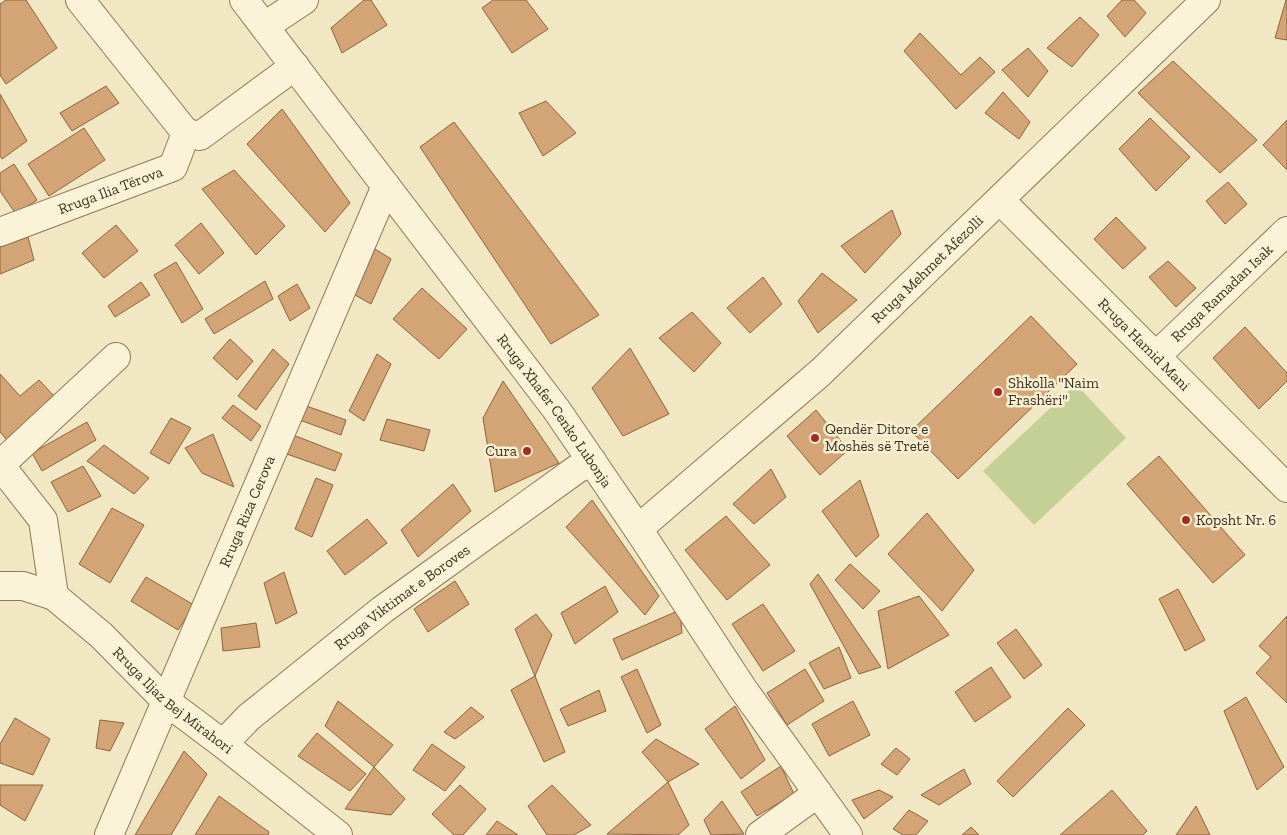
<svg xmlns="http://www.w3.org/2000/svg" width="1287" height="835" font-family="'Zilla Slab',serif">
<rect width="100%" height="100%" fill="#f1e7c3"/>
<polygon fill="#c5d096" points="1076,384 1126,438 1034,525 983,471"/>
<g fill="#d2a476" stroke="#8e633c">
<polygon points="6,0 26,0 57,48 6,84 0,75 0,4"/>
<polygon points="364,0 371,0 387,25 342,53 331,28"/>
<polygon points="493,0 526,0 548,29 512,53 482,8"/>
<polygon points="1122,0 1134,0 1146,13 1125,37 1107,16"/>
<polygon points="1286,0 1287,0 1287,40 1275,38"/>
<polygon points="1080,17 1099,35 1072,67 1047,48"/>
<polygon points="920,33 961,75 980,57 995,72 956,109 904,51"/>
<polygon points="1028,48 1048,71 1028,97 1002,70"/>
<polygon points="1173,61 1257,140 1220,173 1138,93"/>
<polygon points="106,86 119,103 72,131 60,113"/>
<polygon points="1003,92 1030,122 1019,139 985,113"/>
<polygon points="0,94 27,141 2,159 0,156"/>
<polygon points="546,101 576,133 543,156 519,113"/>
<polygon points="282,109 350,203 325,232 247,144"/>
<polygon points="1150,118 1190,157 1156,191 1119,149"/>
<polygon points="1287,120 1287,170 1263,145"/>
<polygon points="454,122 599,315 551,344 420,147"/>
<polygon points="84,128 105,160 49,196 28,164"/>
<polygon points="14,164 37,200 16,214 0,191 0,173"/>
<polygon points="234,170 285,226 256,255 202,189"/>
<polygon points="1228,182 1247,204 1225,224 1206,201"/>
<polygon points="892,210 901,234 865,273 841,246"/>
<polygon points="1116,217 1146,248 1123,269 1094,239"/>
<polygon points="201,223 224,253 199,274 175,245"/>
<polygon points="116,225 138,251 104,278 82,253"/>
<polygon points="28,237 34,260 0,274 0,247"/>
<polygon points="375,249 391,259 371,304 355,295"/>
<polygon points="1168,261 1196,288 1176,307 1149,277"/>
<polygon points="176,262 203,309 182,323 154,275"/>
<polygon points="822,273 857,300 818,333 798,301"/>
<polygon points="763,277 782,304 750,333 727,308"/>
<polygon points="265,281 273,299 214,334 205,319"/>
<polygon points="141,282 150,295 115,317 108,306"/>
<polygon points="297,284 310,308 290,321 278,296"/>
<polygon points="422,288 467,329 439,359 393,319"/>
<polygon points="692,312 721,343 694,372 659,338"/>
<polygon points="1031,316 1077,364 958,479 911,431"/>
<polygon points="1245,327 1287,373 1287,381 1259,409 1213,358"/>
<polygon points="230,339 253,361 237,380 213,358"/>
<polygon points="630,348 669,414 623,436 592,388"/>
<polygon points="273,349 289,364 256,410 238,396"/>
<polygon points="377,354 391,364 364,421 349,411"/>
<polygon points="0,374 20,396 39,380 55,397 7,440 0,432"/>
<polygon points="503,381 559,463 495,492 483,418"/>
<polygon points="298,403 346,420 341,435 294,418"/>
<polygon points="233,405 261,426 251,441 222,418"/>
<polygon points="816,410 848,450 820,475 787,436"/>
<polygon points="171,418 191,428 169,464 150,453"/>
<polygon points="387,419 430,430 424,451 380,440"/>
<polygon points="87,422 96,440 42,471 32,453"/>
<polygon points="288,433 342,454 335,471 284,453"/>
<polygon points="213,434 234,487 202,473 185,448"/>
<polygon points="104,445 149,478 134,494 87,461"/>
<polygon points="1159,456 1245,555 1213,583 1127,484"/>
<polygon points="83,466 101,496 68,512 51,482"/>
<polygon points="771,469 786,497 754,524 733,504"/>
<polygon points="316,478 333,485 312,537 295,529"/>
<polygon points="860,480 879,536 856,557 822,511"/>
<polygon points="453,484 471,511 418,557 401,530"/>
<polygon points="592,500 659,596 645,615 566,527"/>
<polygon points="112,508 144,525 110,583 79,564"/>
<polygon points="927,513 974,570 942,611 888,554"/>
<polygon points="726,516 770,565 727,600 685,550"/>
<polygon points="367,519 387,543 345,575 327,551"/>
<polygon points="850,564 880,591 863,609 835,580"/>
<polygon points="284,572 297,613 276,624 264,583"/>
<polygon points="818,574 881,667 859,674 810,584"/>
<polygon points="146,577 194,605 178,630 131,601"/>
<polygon points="455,581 469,604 428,632 414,609"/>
<polygon points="605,586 618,612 575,644 561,613"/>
<polygon points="1178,589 1205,640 1185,651 1159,599"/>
<polygon points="919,596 949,635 888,669 878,611"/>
<polygon points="763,604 795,651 763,671 732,624"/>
<polygon points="680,610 682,633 622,660 613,639"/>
<polygon points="536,614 552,635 535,676 515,629"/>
<polygon points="1287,616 1287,703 1256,673 1271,657 1259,646"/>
<polygon points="256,623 260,647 223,651 221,628"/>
<polygon points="1016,629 1042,665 1024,679 997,643"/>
<polygon points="839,647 851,678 824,689 809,663"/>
<polygon points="991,667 1011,697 975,722 955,692"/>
<polygon points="637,669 661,725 647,733 621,677"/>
<polygon points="805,669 824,701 787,725 767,693"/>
<polygon points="535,676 565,752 544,762 511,690"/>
<polygon points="599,690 606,711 568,726 560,709"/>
<polygon points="1246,697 1284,767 1257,790 1224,711"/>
<polygon points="338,701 393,745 374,767 325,726"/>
<polygon points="853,701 870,735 829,756 812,724"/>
<polygon points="735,706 765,760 741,779 705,729"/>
<polygon points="471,707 484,717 455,739 444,732"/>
<polygon points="1068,708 1085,725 1013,797 997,781"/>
<polygon points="15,718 50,739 33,775 0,763 0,744"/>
<polygon points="100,720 124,723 110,751 96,748"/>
<polygon points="317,733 366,774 350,791 298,756"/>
<polygon points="656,739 699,764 668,782 642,752"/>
<polygon points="432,744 465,767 445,791 413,770"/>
<polygon points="896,748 910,759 897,775 881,764"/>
<polygon points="184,751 207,774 171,835 135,835"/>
<polygon points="781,766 794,794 757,816 741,792"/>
<polygon points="374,767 405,799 391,815 345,809"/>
<polygon points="964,769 971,784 939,805 921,795"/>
<polygon points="668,782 689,825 678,835 607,834"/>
<polygon points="0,785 43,785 25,821 0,805"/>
<polygon points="460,785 486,809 463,835 454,835 432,814"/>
<polygon points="552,785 591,825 574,835 547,835 528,806"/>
<polygon points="879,790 893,797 864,819 852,800"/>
<polygon points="1112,790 1147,831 1143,835 1060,835"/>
<polygon points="219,796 269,832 268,835 195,835"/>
<polygon points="722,801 744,834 711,835 704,820"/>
<polygon points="1196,806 1210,835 1176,835"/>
<polygon points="909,810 928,821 916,835 903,835 893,829"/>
<polygon points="497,821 518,835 486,835"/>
<polygon points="971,827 979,835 962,835"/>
</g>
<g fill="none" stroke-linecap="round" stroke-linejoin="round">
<g stroke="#8d7958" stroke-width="30">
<g id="minor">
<polyline points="80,0 186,133"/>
<path id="s1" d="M244,0L556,409L638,529L743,689L848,835"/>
<polyline points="265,26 304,0"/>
<polyline points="186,133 200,136 295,66"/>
<path id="s2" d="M1000,200L1287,488"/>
<path id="s3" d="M0,232L173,167L186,133"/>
<path id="s4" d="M1156,356L1287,231"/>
<polyline points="0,465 116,357"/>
<polyline points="0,465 43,520 54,596"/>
<path id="s5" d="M638,529L821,372L1206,0"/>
<path id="s6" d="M0,586H23L54,596L101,635L167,702L223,744L338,835"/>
<path id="s7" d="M223,744L249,717L382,610L577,469L592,461"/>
<path id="s8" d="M109,835L386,186"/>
<polyline points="760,835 818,793"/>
</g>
</g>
<use href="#minor" stroke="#fbf3d7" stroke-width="28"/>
</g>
<g fill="#a12d24" stroke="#f8f0d3" stroke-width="2">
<circle cx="998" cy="392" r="5"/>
<circle cx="815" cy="438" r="5"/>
<circle cx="527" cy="451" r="5"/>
<circle cx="1186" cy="520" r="5"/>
</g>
<g text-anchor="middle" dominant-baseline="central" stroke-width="5" stroke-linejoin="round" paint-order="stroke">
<g font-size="15" fill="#3c2f1d" stroke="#f8f0d3">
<text stroke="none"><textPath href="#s3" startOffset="118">Rruga Ilia Tërova</textPath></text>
<text stroke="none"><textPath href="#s5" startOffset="389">Rruga Mehmet Afezolli</textPath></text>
<text stroke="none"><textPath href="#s4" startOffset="91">Rruga Ramadan Isak</textPath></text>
<text stroke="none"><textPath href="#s2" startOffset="204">Rruga Hamid Mani</textPath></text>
<text stroke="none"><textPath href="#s1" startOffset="515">Rruga Xhafer Cenko Lubonja</textPath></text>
<text stroke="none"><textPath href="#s8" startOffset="352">Rruga Riza Cerova</textPath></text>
<text stroke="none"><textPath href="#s7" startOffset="232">Rruga Viktimat e Boroves</textPath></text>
<text stroke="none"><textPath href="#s6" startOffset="214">Rruga Iljaz Bej Mirahori</textPath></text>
</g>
<g font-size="15" fill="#3c2f1d" stroke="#f8f0d3" text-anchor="start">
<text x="1008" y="383">Shkolla "Naim<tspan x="1008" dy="17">Frashëri"</tspan></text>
<text x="825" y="429">Qendër Ditore e<tspan x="825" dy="17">Moshës së Tretë</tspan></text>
<text x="517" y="451" text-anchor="end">Cura</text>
<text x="1196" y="520">Kopsht Nr. 6</text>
</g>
</g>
</svg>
